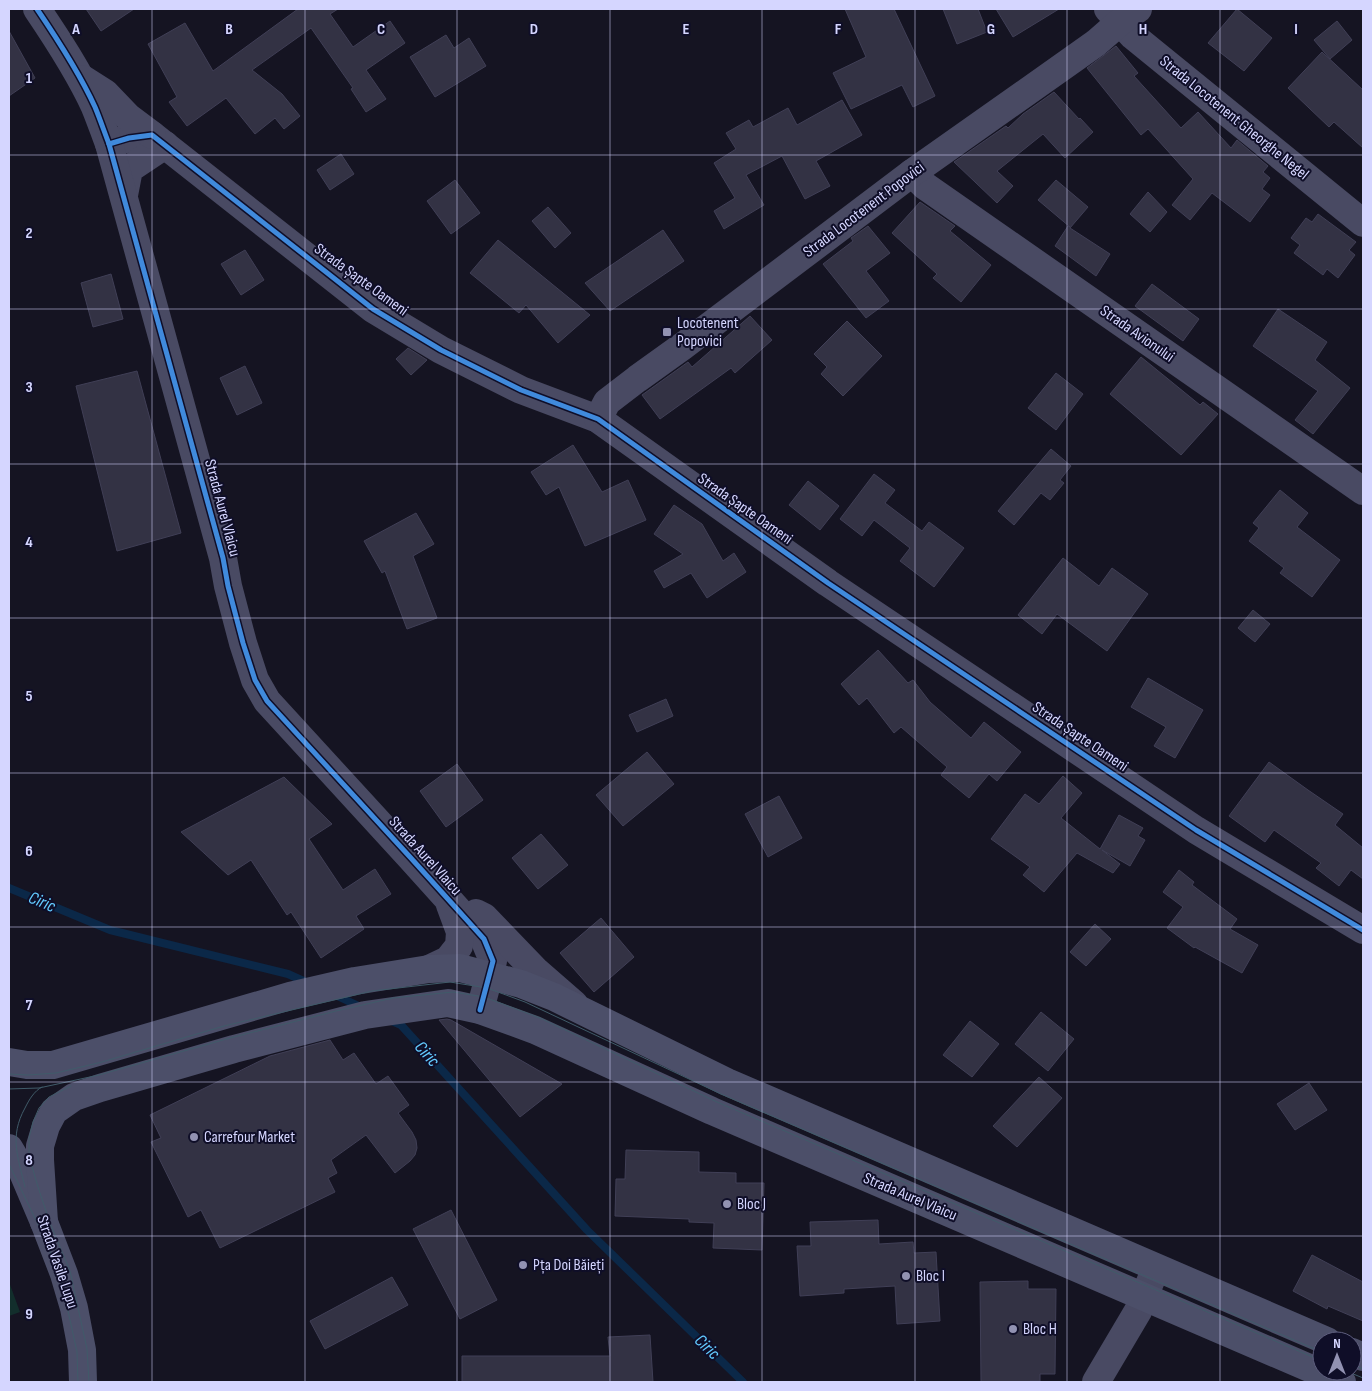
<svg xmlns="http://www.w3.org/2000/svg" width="1372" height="1391" font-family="'Sofia Sans Condensed',sans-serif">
<rect width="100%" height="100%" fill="#151422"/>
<polygon fill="#122e2c" points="9,1282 20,1312 9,1316"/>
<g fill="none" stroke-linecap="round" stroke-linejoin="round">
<g stroke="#0b2848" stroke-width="8">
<polyline points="9,888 110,930 288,974 308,983"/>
<polyline points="333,994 363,1008"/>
<polyline points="392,1021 401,1025 587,1230 743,1382"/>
</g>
</g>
<g fill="#333244" stroke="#403f56">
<polygon points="86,9 134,9 101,31"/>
<polygon points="298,9 338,9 330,14 353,47 390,21 405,43 366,70 386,99 366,112 351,89 353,88 311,28 252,70 282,94 300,116 284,129 275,118 255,134 226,98 187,126 169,102 177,97 148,44 185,23 213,71"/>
<polygon points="845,9 894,9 935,96 913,107 902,85 851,109 833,73 866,57"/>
<polygon points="943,9 978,9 987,32 957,44"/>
<polygon points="996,9 1059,9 1013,37"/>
<polygon points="1237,9 1272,38 1244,71 1208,43"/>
<polygon points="1337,21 1352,40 1330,59 1314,40"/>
<polygon points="9,31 35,78 9,96"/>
<polygon points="446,35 454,48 469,38 486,66 435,97 410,57"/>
<polygon points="1116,46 1138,73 1134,76 1181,128 1198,112 1231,148 1237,140 1268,166 1263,172 1270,178 1262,189 1270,195 1250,222 1212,193 1190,220 1172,205 1193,179 1148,129 1141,135 1087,68"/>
<polygon points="1322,52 1363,90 1363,148 1334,122 1329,127 1288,88"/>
<polygon points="1054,92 1079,119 1080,118 1093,132 1065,158 1043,134 997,171 1013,186 997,203 954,162 1006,126 1008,128 1023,114"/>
<polygon points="842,100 862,135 816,161 830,186 805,199 782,156 746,175 764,205 724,229 714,211 735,198 714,163 736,149 726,133 749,120 753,127 788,108 797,125"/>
<polygon points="341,154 354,174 330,190 317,170"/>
<polygon points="455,180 480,213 451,234 427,201"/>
<polygon points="1056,180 1088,207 1070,228 1110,254 1096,276 1055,246 1068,226 1070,227 1038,200"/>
<polygon points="1148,192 1167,212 1150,232 1130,214"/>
<polygon points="920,202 955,226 950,231 991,265 961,302 933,278 937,274 892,233"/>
<polygon points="548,207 571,233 555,248 532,221"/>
<polygon points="1318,214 1356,242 1349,250 1355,255 1338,278 1327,269 1323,275 1294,253 1300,245 1291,238 1306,218 1312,222"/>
<polygon points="868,226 890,253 866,271 889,301 866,318 823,264 853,241 851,238"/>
<polygon points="663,230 684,261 610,311 585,283"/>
<polygon points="498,240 590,315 558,343 526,305 519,313 470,273"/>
<polygon points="245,250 264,280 241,295 221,264"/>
<polygon points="111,274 123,319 93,327 81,283"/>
<polygon points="1152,284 1199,319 1183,341 1135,306"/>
<polygon points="1278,309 1327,342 1315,360 1350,388 1313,434 1295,420 1318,391 1253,346"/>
<polygon points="750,316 772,340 735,373 731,368 660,419 642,395 688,362 692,367"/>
<polygon points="847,321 882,356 843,396 821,374 827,367 814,354"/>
<polygon points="408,348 427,360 411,375 396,359"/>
<polygon points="1141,357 1200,405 1203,402 1218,414 1181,455 1110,394"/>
<polygon points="245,366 262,403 237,415 220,378"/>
<polygon points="137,371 181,533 117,551 76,386"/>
<polygon points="1056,373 1083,394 1056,430 1028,408"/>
<polygon points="573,445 602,492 628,480 646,520 585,546 559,487 546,495 531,472"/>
<polygon points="1051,449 1071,466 1060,480 1064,483 1050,500 1041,493 1014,525 998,511"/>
<polygon points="874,474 895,490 885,503 922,531 929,522 964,548 934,587 900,561 910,548 874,520 862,536 840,519"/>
<polygon points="808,481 839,506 820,530 789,505"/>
<polygon points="1280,490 1308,513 1297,527 1340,560 1312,597 1280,573 1284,568 1249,541 1259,528 1253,523"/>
<polygon points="674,505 702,524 723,561 734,553 746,572 707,598 691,573 664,588 654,571 683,554 654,534"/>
<polygon points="416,513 434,544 413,556 437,618 407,629 385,571 382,573 364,541"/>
<polygon points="1063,558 1099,586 1112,568 1148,594 1107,651 1057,614 1042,634 1018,615"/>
<polygon points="1253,610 1270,624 1255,642 1238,628"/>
<polygon points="878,650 908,683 913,680 930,702 971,738 984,722 1021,752 997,781 989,774 969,798 941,775 947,767 901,727 894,733 867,698 859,705 841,684"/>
<polygon points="1148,678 1203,710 1175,758 1154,746 1166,727 1131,707"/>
<polygon points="666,699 673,716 637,732 629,715"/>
<polygon points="647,752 674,784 623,826 596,795"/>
<polygon points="1269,762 1308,790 1343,814 1335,825 1363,848 1363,879 1351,870 1339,886 1316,868 1321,863 1274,830 1265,842 1229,816"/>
<polygon points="457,764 483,800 446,827 420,791"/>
<polygon points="1063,776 1082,793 1061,818 1100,849 1119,815 1143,828 1138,836 1145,840 1130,866 1102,850 1120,864 1113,873 1077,853 1044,892 1023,875 1030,867 991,839 1025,794 1039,804"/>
<polygon points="284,777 332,824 309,839 343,890 375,869 391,894 356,916 364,929 321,958 291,912 287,915 251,860 228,875 181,832"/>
<polygon points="779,796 802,838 768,857 745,814"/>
<polygon points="541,834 568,865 538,889 512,858"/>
<polygon points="1179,870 1194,882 1192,885 1237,919 1230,929 1258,945 1242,973 1195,947 1194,948 1167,928 1183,907 1163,892"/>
<polygon points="601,918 634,957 594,992 560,953"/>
<polygon points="1095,924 1111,939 1086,966 1070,952"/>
<polygon points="1041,1012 1074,1039 1048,1071 1015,1044"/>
<polygon points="447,1019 451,1020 562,1084 520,1117 439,1020"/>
<polygon points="970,1021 999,1044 972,1077 943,1055"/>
<polygon points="330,1040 343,1060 354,1053 376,1084 388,1076 409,1105 398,1113 412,1132 416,1140 417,1148 415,1155 410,1161 395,1173 366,1135 331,1160 337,1173 328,1178 335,1192 220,1248 201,1210 188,1217 151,1142 161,1138 150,1115 270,1056"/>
<polygon points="1039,1077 1062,1098 1017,1147 993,1126"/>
<polygon points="1309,1083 1327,1110 1295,1130 1277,1104"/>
<polygon points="626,1150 699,1152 699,1172 736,1173 736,1183 764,1183 762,1250 713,1248 714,1223 689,1222 689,1219 615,1216 616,1179 625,1179"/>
<polygon points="451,1210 497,1300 460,1319 413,1229"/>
<polygon points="878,1220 879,1244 913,1242 914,1253 936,1252 940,1321 897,1324 895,1286 844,1289 844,1293 800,1296 797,1246 811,1246 810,1222"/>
<polygon points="1312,1255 1363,1282 1363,1321 1328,1306 1327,1309 1293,1291"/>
<polygon points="392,1277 408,1305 325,1349 310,1321"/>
<polygon points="1028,1281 1028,1289 1056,1289 1055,1374 1040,1374 1040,1381 1030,1381 1030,1382 981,1382 980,1282"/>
<polygon points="650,1335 653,1382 462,1382 462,1356 610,1356 608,1337"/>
</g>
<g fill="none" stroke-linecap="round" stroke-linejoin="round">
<g stroke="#494a63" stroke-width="28">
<polyline points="1108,9 1133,36 1363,223"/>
<polyline points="109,144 129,138 152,135 373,309 441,350 521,390 598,419 828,583 1196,830 1363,930"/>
<polyline points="912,173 925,186 1363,491"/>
<polyline points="124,195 129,169 165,145"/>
<polyline points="598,419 607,402 637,379 683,346 912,173 1096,43 1120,22 1138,9"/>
<polyline points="1096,1382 1138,1311 1156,1268"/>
</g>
<g stroke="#494a63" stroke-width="28">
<path d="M37,9C58,40 79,72 95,107C100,119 104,131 109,144L223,558L228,586L243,643L255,680L267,701L410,857L484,939L493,961L480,1010"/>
<polyline points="83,79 105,93 128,117 152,135"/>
<polyline points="476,913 484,917 535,970 574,1004"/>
<polyline points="429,969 448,960 459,946 460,932 450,905"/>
</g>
<g stroke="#4c4f69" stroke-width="28">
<polyline points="9,1062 27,1065 53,1065 290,996 355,981 429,969 460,968 521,984 554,997 727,1082 1327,1341"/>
<polyline points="9,1148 21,1168 44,1222 64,1274 74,1308 82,1350 83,1382"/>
<polyline points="44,1222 40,1160 40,1146 46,1126 54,1111 74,1097 100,1088 234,1049 365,1015 448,1003 480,1010 535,1030 712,1111 1342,1382"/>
<polyline points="1352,1352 1363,1357"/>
</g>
<g stroke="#405b69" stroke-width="1">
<polyline points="9,1074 28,1075 56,1073 102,1062 224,1026 372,991 450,982 487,988 525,1002 721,1094 1322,1352"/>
<polyline points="71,1086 49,1097 39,1108 33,1122 29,1138 29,1156 38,1187 50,1223 70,1271 87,1349 89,1382"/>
<polyline points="9,1089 39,1088 99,1075 230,1038 336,1011 393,998 453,992 484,997 540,1018 717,1102 1322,1361"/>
<polyline points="9,1164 44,1237 61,1279 77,1352 78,1382"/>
<path d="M25,1187C18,1157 9,1137 25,1108C29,1100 34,1091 42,1087"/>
<polyline points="1352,1364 1363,1369"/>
<polyline points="1346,1371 1363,1378"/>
</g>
<g stroke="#0f0e28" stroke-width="8">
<g id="cycleway">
<path d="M37,9C58,40 79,72 95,107C100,119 104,131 109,144L223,558L228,586L243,643L255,680L267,701L410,857L484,939L493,961L480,1010"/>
<polyline points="109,144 129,138 152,135 373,309 441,350 521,390 598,419 828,583 1196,830 1363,930"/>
</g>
</g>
<use href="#cycleway" stroke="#408adc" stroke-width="5"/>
</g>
<path fill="none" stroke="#d5d6ff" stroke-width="1" stroke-opacity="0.55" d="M152,9V1382M305,9V1382M457,9V1382M610,9V1382M762,9V1382M915,9V1382M1067,9V1382M1220,9V1382M9,155H1363M9,309H1363M9,464H1363M9,618H1363M9,773H1363M9,927H1363M9,1082H1363M9,1236H1363"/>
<g fill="#9292b2" stroke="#0f0e28" stroke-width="2">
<rect x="662" y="327" width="10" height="10" rx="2.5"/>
<circle cx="194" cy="1137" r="5"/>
<circle cx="727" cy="1204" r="5"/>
<circle cx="523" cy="1265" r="5"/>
<circle cx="906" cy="1276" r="5"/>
<circle cx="1013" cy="1329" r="5"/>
</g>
<g text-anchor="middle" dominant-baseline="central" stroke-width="4" stroke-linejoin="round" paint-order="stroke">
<g font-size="16" fill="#d5d6ff" stroke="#0f0e28">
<text transform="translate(1234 118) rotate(39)">Strada Locotenent Gheorghe Negel</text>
<text transform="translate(864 210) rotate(-37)">Strada Locotenent Popovici</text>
<text transform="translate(361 280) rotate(36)">Strada Șapte Oameni</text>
<text transform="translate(1137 334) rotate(35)">Strada Avionului</text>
<text transform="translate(222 508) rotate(75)">Strada Aurel Vlaicu</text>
<text transform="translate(745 509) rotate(35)">Strada Șapte Oameni</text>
<text transform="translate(1080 737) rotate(34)">Strada Șapte Oameni</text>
<text transform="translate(425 856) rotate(48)">Strada Aurel Vlaicu</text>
<text transform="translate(910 1197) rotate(23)">Strada Aurel Vlaicu</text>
<text transform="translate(57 1262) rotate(71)">Strada Vasile Lupu</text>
</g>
<g font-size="16" fill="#d5d6ff" stroke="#0f0e28" text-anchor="start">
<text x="677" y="323">Locotenent<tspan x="677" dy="18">Popovici</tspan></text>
<text x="204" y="1137">Carrefour Market</text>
<text x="737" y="1204">Bloc J</text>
<text x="533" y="1265">Pța Doi Băieți</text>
<text x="916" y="1276">Bloc I</text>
<text x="1023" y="1329">Bloc H</text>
</g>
<g font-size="18" font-style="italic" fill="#63cbff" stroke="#0f0e28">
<text transform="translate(42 902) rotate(23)">Ciric</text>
<text transform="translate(427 1054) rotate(48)">Ciric</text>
<text transform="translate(707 1347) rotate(44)">Ciric</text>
</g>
</g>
<g font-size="16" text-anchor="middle" font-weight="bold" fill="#d5d6ff" stroke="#0f0e28" stroke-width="4" stroke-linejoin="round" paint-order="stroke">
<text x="76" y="34">A</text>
<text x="229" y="34">B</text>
<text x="381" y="34">C</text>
<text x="534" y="34">D</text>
<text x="686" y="34">E</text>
<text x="838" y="34">F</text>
<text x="991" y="34">G</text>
<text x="1143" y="34">H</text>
<text x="1296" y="34">I</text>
<text x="29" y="83">1</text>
<text x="29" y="238">2</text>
<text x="29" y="392">3</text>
<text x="29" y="547">4</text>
<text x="29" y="701">5</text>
<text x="29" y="856">6</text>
<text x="29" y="1010">7</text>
<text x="29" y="1165">8</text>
<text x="29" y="1319">9</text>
</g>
<rect width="1372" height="1391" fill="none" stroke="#d5d6ff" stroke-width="20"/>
<g transform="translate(1337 1356)"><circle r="24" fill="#0f0e28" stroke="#5e5e7e"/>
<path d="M0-4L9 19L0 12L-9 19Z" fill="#9292b2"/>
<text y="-8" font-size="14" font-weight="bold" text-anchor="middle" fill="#d5d6ff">N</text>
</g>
</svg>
